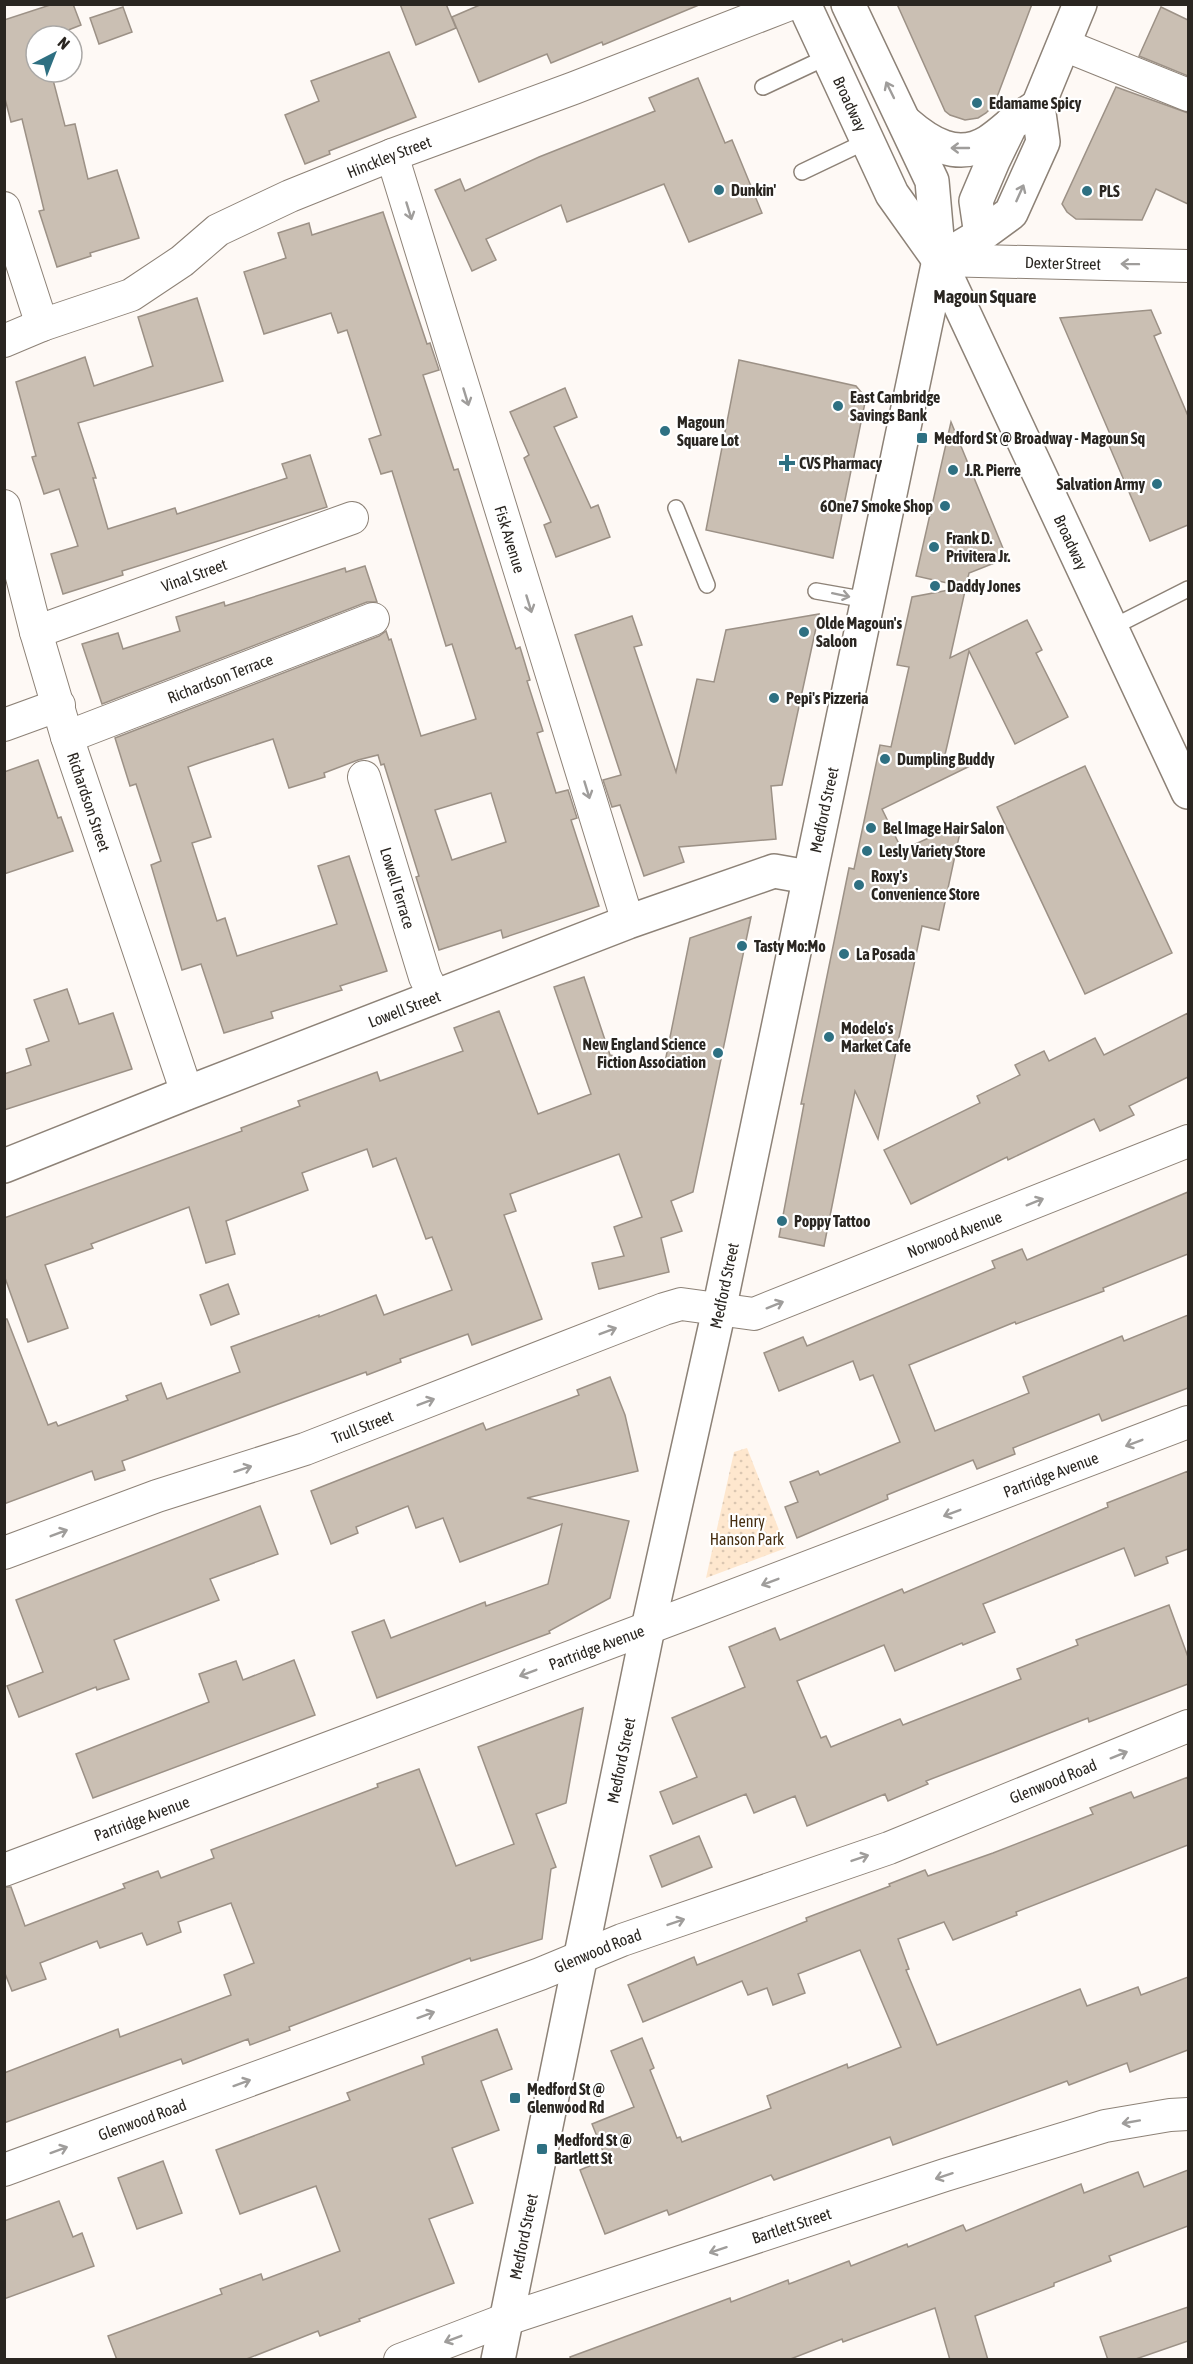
<svg xmlns="http://www.w3.org/2000/svg" width="1193" height="2364" font-family="'Asap Condensed',sans-serif">
<defs>
<pattern id="park-dots" width="8" height="8" patternUnits="userSpaceOnUse" patternTransform="scale(1.5)"><rect width="8" height="8" fill="#fee7ce"/><path d="M2 2h.1M6 6h.1" fill="none" stroke="#dac6b1" stroke-width="1.8" stroke-linecap="round"/></pattern>
</defs>
<rect width="100%" height="100%" fill="#fef9f5"/>
<polygon fill="url(#park-dots)" points="747,1448 786,1548 706,1578 734,1452"/>
<g fill="#cabfb3" stroke="#9c9186" stroke-width="1.5" fill-rule="evenodd">
<polygon points="53,4 73,4 81,25 53,36 36,36 36,72 51,72 65,126 75,124 88,179 117,170 139,238 90,253 91,256 57,267 39,211 44,210 22,119 11,122 4,95 4,20"/>
<polygon points="400,4 446,4 456,28 416,45"/>
<polygon points="482,4 699,4 699,5 603,45 602,42 551,63 547,54 479,82 452,17"/>
<polygon points="897,4 1032,4 994,105 986,113 978,118 965,120 950,115 945,111"/>
<polygon points="123,7 132,32 99,44 90,18"/>
<polygon points="1161,7 1188,20 1188,76 1139,56"/>
<polygon points="389,52 416,117 329,151 330,154 305,164 285,115 319,101 311,81"/>
<polygon points="698,78 725,143 732,140 762,213 689,242 664,184 567,222 561,205 486,239 496,260 472,271 435,190 460,179 465,191 539,157 655,111 649,98"/>
<polygon points="1116,87 1188,113 1188,204 1156,189 1142,220 1076,219 1067,212 1062,204"/>
<path d="M383,212L427,344L430,343L439,370L423,375L454,470L458,469L516,649L520,647L530,680L527,681L543,731L537,733L556,793L568,790L577,818L571,820L599,906L503,938L501,930L439,950L416,877L419,876L384,764L381,765L378,755L358,760L324,773L325,777L289,788L273,739L202,762L188,767L211,837L192,843L217,921L225,918L237,956L337,924L318,866L349,856L387,971L340,986L342,990L271,1012L273,1018L224,1033L201,964L182,970L151,865L161,861L136,784L130,786L115,738L379,636L386,631L389,640L391,639L421,736L476,719L452,644L446,646L392,471L381,474L369,439L381,435L347,330L338,333L331,313L264,334L244,272L286,258L278,233L309,223L312,235ZM491,793L506,842L452,860L435,810Z"/>
<polygon points="197,298 223,381 78,423 96,478 93,478 108,529 175,508 177,514 287,478 282,464 310,455 327,507 122,571 123,575 63,594 51,554 78,546 59,489 44,494 32,457 36,456 16,382 85,357 94,386 153,366 138,317"/>
<polygon points="1151,310 1161,333 1154,336 1188,416 1188,525 1150,541 1108,443 1113,441 1060,318"/>
<polygon points="739,360 856,386 866,398 833,558 706,530"/>
<polygon points="565,388 577,417 554,427 591,508 598,505 610,537 556,557 544,525 551,522 524,458 529,455 510,412"/>
<polygon points="951,422 1007,558 969,573 950,658 1027,620 1042,650 1036,653 1068,717 1015,744 969,651 944,759 972,765 882,809 902,850 962,823 939,930 922,926 878,1139 855,1091 824,1246 779,1237 804,1104 801,1104 849,868 854,869 880,745 891,747 909,667 897,665 912,597 965,587 916,576"/>
<polygon points="365,566 377,602 367,602 102,704 82,644 118,633 123,649 180,631 176,617 224,602 225,606 345,568 346,572"/>
<polygon points="819,614 782,785 771,786 776,839 679,847 684,862 644,876 620,805 612,807 603,780 621,775 575,635 632,616 642,645 634,647 676,772 697,679 714,682 726,630"/>
<polygon points="38,760 58,818 61,817 73,851 4,874 4,772"/>
<polygon points="1085,766 1172,953 1085,994 997,807"/>
<polygon points="751,917 693,1192 671,1201 682,1231 661,1238 669,1272 599,1289 592,1263 624,1256 614,1227 642,1217 619,1154 510,1194 516,1211 504,1215 542,1319 472,1345 468,1334 400,1359 401,1362 367,1375 366,1372 122,1461 125,1470 95,1480 92,1471 4,1504 4,1319 7,1319 48,1425 56,1422 58,1426 128,1400 126,1396 161,1383 167,1399 240,1372 231,1347 319,1315 319,1317 376,1295 384,1315 452,1290 432,1237 426,1239 396,1158 373,1167 367,1149 302,1173 308,1190 226,1221 235,1254 206,1263 189,1207 91,1244 93,1248 45,1265 68,1328 28,1342 4,1275 4,1218 242,1131 241,1128 300,1106 298,1101 328,1090 377,1072 380,1081 463,1051 454,1028 499,1011 538,1114 591,1094 554,987 584,977 610,1055 664,1067 690,938"/>
<polygon points="67,989 79,1024 113,1013 132,1069 4,1110 4,1074 31,1065 26,1049 49,1041 34,1000"/>
<polygon points="1188,1013 1188,1077 1129,1106 1134,1115 1100,1131 1094,1119 1008,1160 1007,1157 911,1204 884,1150 980,1103 977,1096 1020,1075 1015,1065 1044,1051 1049,1061 1095,1038 1104,1055"/>
<polygon points="1188,1192 1188,1254 1103,1288 1104,1291 1016,1324 1015,1322 909,1365 935,1431 1029,1393 1023,1377 1122,1336 1124,1341 1188,1315 1188,1388 1102,1421 1099,1414 1013,1448 1015,1454 977,1469 973,1460 887,1495 888,1499 797,1538 785,1507 798,1502 790,1482 818,1471 820,1475 900,1442 873,1375 860,1380 853,1361 779,1391 764,1353 803,1337 807,1346 995,1268 992,1261 1022,1249 1027,1260"/>
<polygon points="228,1284 239,1314 211,1325 200,1295"/>
<polygon points="610,1377 625,1415 638,1471 527,1498 629,1521 610,1598 549,1631 550,1633 377,1698 352,1632 384,1620 391,1638 485,1602 486,1606 548,1584 562,1524 460,1562 443,1518 416,1528 408,1506 356,1527 358,1533 331,1544 311,1491 483,1423 486,1430 579,1395 577,1390"/>
<polygon points="1188,1471 1188,1549 1166,1557 1168,1563 1135,1576 1124,1548 983,1604 995,1632 963,1645 962,1643 895,1671 884,1645 797,1681 821,1738 826,1736 831,1747 900,1719 903,1725 1021,1679 1017,1669 1078,1645 1076,1640 1169,1605 1188,1657 1188,1684 1089,1722 1088,1718 996,1754 926,1781 928,1784 888,1801 885,1794 807,1826 795,1796 754,1813 746,1794 673,1824 660,1792 697,1777 672,1718 745,1687 729,1647 775,1628 780,1640 902,1589 904,1593 1108,1507 1107,1503"/>
<polygon points="260,1506 278,1554 210,1579 219,1600 114,1640 129,1679 97,1690 96,1687 19,1717 7,1686 43,1672 16,1600"/>
<polygon points="294,1660 315,1715 93,1798 76,1754 209,1702 199,1674 236,1661 243,1680"/>
<polygon points="583,1708 566,1803 536,1814 556,1867 551,1869 542,1939 471,1961 470,1958 289,2027 290,2030 250,2045 248,2039 183,2064 181,2059 4,2123 4,2073 118,2029 120,2037 231,1995 224,1975 254,1963 231,1903 178,1922 181,1932 147,1945 142,1933 100,1948 97,1941 40,1963 46,1979 12,1991 4,1971 4,1887 11,1887 25,1926 125,1888 123,1884 158,1871 161,1878 214,1858 211,1850 378,1787 377,1784 419,1769 456,1866 514,1844 478,1747"/>
<polygon points="1188,1777 1188,1845 1016,1912 1017,1915 953,1940 944,1922 898,1939 909,1969 906,1970 937,2045 1080,1989 1087,2006 1138,1987 1141,1995 1188,1977 1188,2050 1130,2072 1127,2063 1069,2085 1067,2081 893,2145 890,2137 774,2180 771,2175 669,2215 667,2210 605,2234 580,2170 606,2159 592,2124 634,2107 611,2051 642,2038 654,2068 650,2070 677,2138 680,2137 682,2142 771,2108 767,2096 847,2064 848,2068 901,2047 860,1950 798,1974 805,1993 773,2005 767,1988 748,1995 742,1981 643,2022 628,1985 694,1957 697,1965 807,1921 806,1918 890,1886 889,1884 925,1870 928,1876 993,1853 1093,1814 1090,1808 1131,1792 1134,1798"/>
<polygon points="699,1836 712,1867 662,1887 650,1856"/>
<polygon points="497,2029 512,2069 481,2081 499,2130 452,2148 473,2203 429,2219 454,2283 359,2319 360,2321 320,2336 318,2331 244,2360 117,2360 108,2336 222,2294 220,2289 261,2274 263,2280 340,2251 316,2186 240,2214 216,2150 350,2100 347,2093 424,2064 422,2057"/>
<polygon points="163,2161 182,2213 137,2229 118,2178"/>
<polygon points="1188,2170 1188,2226 1109,2256 1111,2261 1054,2283 1054,2286 975,2316 988,2360 950,2360 935,2308 843,2342 842,2339 788,2360 571,2360 570,2357 730,2298 731,2302 788,2280 789,2284 849,2261 851,2266 907,2244 908,2247 963,2225 966,2231 1081,2184 1084,2193 1138,2172 1144,2187"/>
<polygon points="59,2201 73,2237 82,2233 94,2266 4,2299 4,2221"/>
<polygon points="1188,2307 1188,2341 1133,2360 1108,2360 1100,2337"/>
</g>
<g fill="none" stroke-linecap="round" stroke-linejoin="round">
<g stroke="#8d8277" stroke-width="18">
<g id="service">
<polyline points="763,87 827,57"/>
<polyline points="802,172 867,141"/>
<polyline points="676,508 707,585"/>
<polyline points="816,591 867,600"/>
<polyline points="1111,628 1188,589"/>
</g>
</g>
<g stroke="#8d8277" stroke-width="34">
<g id="minor">
<polyline points="1064,45 1188,95"/>
<path id="s1" d="M392,155L628,922"/>
<polyline points="4,208 42,325"/>
<path id="s2" d="M939,260L1188,266"/>
<path id="s3" d="M4,341L42,325L131,295L182,261L218,230L290,196L392,155L574,88L790,4"/>
<path id="s4" d="M4,506L36,632L67,737L187,1093"/>
<path id="s5" d="M36,632L352,518"/>
<polyline points="4,725 59,705"/>
<path id="s6" d="M67,737L373,619"/>
<path id="s7" d="M364,777L425,977L435,997"/>
<path id="s8" d="M4,1553L157,1496L305,1449L664,1309L681,1304L754,1314L1188,1141"/>
<path id="s9" d="M4,1870L693,1611L1188,1422"/>
<path id="s10" d="M4,2170L540,1974L622,1940L889,1848L1188,1726"/>
<path id="s11" d="M400,2360L507,2319L945,2175L1105,2126L1170,2115L1188,2114"/>
</g>
</g>
<g stroke="#8d8277" stroke-width="36">
<g id="tertiary">
<path id="s12" d="M4,1166L187,1093L628,922L774,871L808,877"/>
</g>
</g>
<g stroke="#8d8277" stroke-width="36">
<g id="secondary">
<path id="s13" d="M804,4L892,194L939,260L1188,792"/>
<path d="M906,123C929,143 957,161 988,142C996,137 1004,130 1011,124"/>
<polyline points="981,235 976,201 993,161 1011,124 1038,106"/>
<polyline points="939,260 981,235 1011,213 1043,142 1038,106 1080,4"/>
<path id="s14" d="M498,2360L648,1628L719,1310L939,260L932,181L848,4"/>
</g>
</g>
<use href="#service" stroke="#fff" stroke-width="15"/>
<use href="#minor" stroke="#fff" stroke-width="32"/>
<use href="#tertiary" stroke="#fff" stroke-width="33"/>
<use href="#secondary" stroke="#fff" stroke-width="33"/>
</g>
<defs><path id="oneway-shaft" d="M-6 0H5M1.5-3L5.5 0L1.5 3" fill="none" stroke-width="1.6" stroke-linecap="round" stroke-linejoin="round" transform="scale(1.5)"/></defs>
<g stroke="#9f9d9b">
<use href="#oneway-shaft" transform="translate(890 90) rotate(-116)"/>
<use href="#oneway-shaft" transform="translate(960 148) rotate(180)"/>
<use href="#oneway-shaft" transform="translate(1020 193) rotate(-66)"/>
<use href="#oneway-shaft" transform="translate(409 211) rotate(73)"/>
<use href="#oneway-shaft" transform="translate(1130 264) rotate(-179)"/>
<use href="#oneway-shaft" transform="translate(466 397) rotate(73)"/>
<use href="#oneway-shaft" transform="translate(841 595) rotate(12)"/>
<use href="#oneway-shaft" transform="translate(529 604) rotate(73)"/>
<use href="#oneway-shaft" transform="translate(587 790) rotate(73)"/>
<use href="#oneway-shaft" transform="translate(1035 1202) rotate(-22)"/>
<use href="#oneway-shaft" transform="translate(775 1305) rotate(-22)"/>
<use href="#oneway-shaft" transform="translate(608 1331) rotate(-21)"/>
<use href="#oneway-shaft" transform="translate(426 1402) rotate(-21)"/>
<use href="#oneway-shaft" transform="translate(1134 1443) rotate(159)"/>
<use href="#oneway-shaft" transform="translate(243 1469) rotate(-18)"/>
<use href="#oneway-shaft" transform="translate(952 1513) rotate(159)"/>
<use href="#oneway-shaft" transform="translate(59 1533) rotate(-21)"/>
<use href="#oneway-shaft" transform="translate(770 1582) rotate(159)"/>
<use href="#oneway-shaft" transform="translate(528 1673) rotate(159)"/>
<use href="#oneway-shaft" transform="translate(1119 1755) rotate(-22)"/>
<use href="#oneway-shaft" transform="translate(860 1858) rotate(-19)"/>
<use href="#oneway-shaft" transform="translate(676 1922) rotate(-19)"/>
<use href="#oneway-shaft" transform="translate(426 2015) rotate(-20)"/>
<use href="#oneway-shaft" transform="translate(242 2083) rotate(-20)"/>
<use href="#oneway-shaft" transform="translate(1131 2122) rotate(170)"/>
<use href="#oneway-shaft" transform="translate(59 2150) rotate(-20)"/>
<use href="#oneway-shaft" transform="translate(944 2176) rotate(162)"/>
<use href="#oneway-shaft" transform="translate(718 2250) rotate(162)"/>
<use href="#oneway-shaft" transform="translate(453 2339) rotate(159)"/>
</g>
<g fill="#2e7082" stroke="#fff" stroke-width="2">
<circle cx="977" cy="103" r="6"/>
<circle cx="719" cy="190" r="6"/>
<circle cx="1087" cy="191" r="6"/>
<circle cx="838" cy="406" r="6"/>
<circle cx="665" cy="431" r="6"/>
<rect x="916" y="432" width="12" height="12" rx="3"/>
<path d="M784 454h6v6h6v6h-6v6h-6v-6h-6v-6h6z"/>
<circle cx="953" cy="470" r="6"/>
<circle cx="1157" cy="484" r="6"/>
<circle cx="945" cy="506" r="6"/>
<circle cx="934" cy="547" r="6"/>
<circle cx="935" cy="586" r="6"/>
<circle cx="804" cy="632" r="6"/>
<circle cx="774" cy="698" r="6"/>
<circle cx="885" cy="759" r="6"/>
<circle cx="871" cy="828" r="6"/>
<circle cx="867" cy="851" r="6"/>
<circle cx="859" cy="885" r="6"/>
<circle cx="742" cy="946" r="6"/>
<circle cx="844" cy="954" r="6"/>
<circle cx="829" cy="1037" r="6"/>
<circle cx="718" cy="1053" r="6"/>
<circle cx="782" cy="1221" r="6"/>
<rect x="509" y="2092" width="12" height="12" rx="3"/>
<rect x="536" y="2143" width="12" height="12" rx="3"/>
</g>
<g text-anchor="middle" dominant-baseline="central" stroke-width="4.5" stroke-linejoin="round" paint-order="stroke">
<g font-size="16" fill="#2a2621" stroke="#fff">
<text stroke="none"><textPath href="#s13" startOffset="110">Broadway</textPath></text>
<text stroke="none"><textPath href="#s3" startOffset="430">Hinckley Street</textPath></text>
<text stroke="none"><textPath href="#s2" startOffset="124">Dexter Street</textPath></text>
<text stroke="none"><textPath href="#s1" startOffset="402">Fisk Avenue</textPath></text>
<text stroke="none"><textPath href="#s13" startOffset="602">Broadway</textPath></text>
<text stroke="none"><textPath href="#s5" startOffset="168">Vinal Street</textPath></text>
<text stroke="none"><textPath href="#s6" startOffset="164">Richardson Terrace</textPath></text>
<text stroke="none"><textPath href="#s4" startOffset="308">Richardson Street</textPath></text>
<text stroke="none"><textPath href="#s14" startOffset="1584">Medford Street</textPath></text>
<text stroke="none"><textPath href="#s7" startOffset="116">Lowell Terrace</textPath></text>
<text stroke="none"><textPath href="#s12" startOffset="430">Lowell Street</textPath></text>
<text stroke="none"><textPath href="#s8" startOffset="1011">Norwood Avenue</textPath></text>
<text stroke="none"><textPath href="#s14" startOffset="1098">Medford Street</textPath></text>
<text stroke="none"><textPath href="#s8" startOffset="380">Trull Street</textPath></text>
<text stroke="none"><textPath href="#s9" startOffset="1119">Partridge Avenue</textPath></text>
<text stroke="none"><textPath href="#s9" startOffset="633">Partridge Avenue</textPath></text>
<text stroke="none"><textPath href="#s14" startOffset="612">Medford Street</textPath></text>
<text stroke="none"><textPath href="#s10" startOffset="1119">Glenwood Road</textPath></text>
<text stroke="none"><textPath href="#s9" startOffset="147">Partridge Avenue</textPath></text>
<text stroke="none"><textPath href="#s10" startOffset="633">Glenwood Road</textPath></text>
<text stroke="none"><textPath href="#s10" startOffset="147">Glenwood Road</textPath></text>
<text stroke="none"><textPath href="#s11" startOffset="414">Bartlett Street</textPath></text>
<text stroke="none"><textPath href="#s14" startOffset="126">Medford Street</textPath></text>
</g>
<g font-size="16" font-weight="bold" fill="#2a2621" stroke="#fff" text-anchor="start">
<text x="989" y="103">Edamame Spicy</text>
<text x="731" y="190">Dunkin'</text>
<text x="1099" y="191">PLS</text>
<text x="850" y="397">East Cambridge<tspan x="850" dy="18">Savings Bank</tspan></text>
<text x="677" y="422">Magoun<tspan x="677" dy="18">Square Lot</tspan></text>
<text x="934" y="438">Medford St @ Broadway - Magoun Sq</text>
<text x="799" y="463">CVS Pharmacy</text>
<text x="965" y="470">J.R. Pierre</text>
<text x="1145" y="484" text-anchor="end">Salvation Army</text>
<text x="933" y="506" text-anchor="end">6One7 Smoke Shop</text>
<text x="946" y="538">Frank D.<tspan x="946" dy="18">Privitera Jr.</tspan></text>
<text x="947" y="586">Daddy Jones</text>
<text x="816" y="623">Olde Magoun's<tspan x="816" dy="18">Saloon</tspan></text>
<text x="786" y="698">Pepi's Pizzeria</text>
<text x="897" y="759">Dumpling Buddy</text>
<text x="883" y="828">Bel Image Hair Salon</text>
<text x="879" y="851">Lesly Variety Store</text>
<text x="871" y="876">Roxy's<tspan x="871" dy="18">Convenience Store</tspan></text>
<text x="754" y="946">Tasty Mo:Mo</text>
<text x="856" y="954">La Posada</text>
<text x="841" y="1028">Modelo's<tspan x="841" dy="18">Market Cafe</tspan></text>
<text x="706" y="1044" text-anchor="end">New England Science<tspan x="706" dy="18">Fiction Association</tspan></text>
<text x="794" y="1221">Poppy Tattoo</text>
<text x="527" y="2089">Medford St @<tspan x="527" dy="18">Glenwood Rd</tspan></text>
<text x="554" y="2140">Medford St @<tspan x="554" dy="18">Bartlett St</tspan></text>
</g>
<g font-size="16" fill="#462e11" stroke="#fff">
<text x="747" y="1521">Henry<tspan x="747" dy="18">Hanson Park</tspan></text>
</g>
<g font-size="18" font-weight="bold" fill="#2a2621" stroke="#fff">
<text x="985" y="296">Magoun Square</text>
</g>
</g>
<rect width="1193" height="2364" fill="none" stroke="#2a2621" stroke-width="12"/>
<g transform="translate(54 54) rotate(42)"><circle r="28" fill="#ffffff" stroke="#aaa8a6" stroke-width="1.5"/>
<path d="M0-4.5L10 22L0 15L-10 22Z" fill="#2e7082"/>
<text y="-9" font-size="16" font-weight="bold" text-anchor="middle" fill="#2a2621">N</text>
</g>
</svg>
